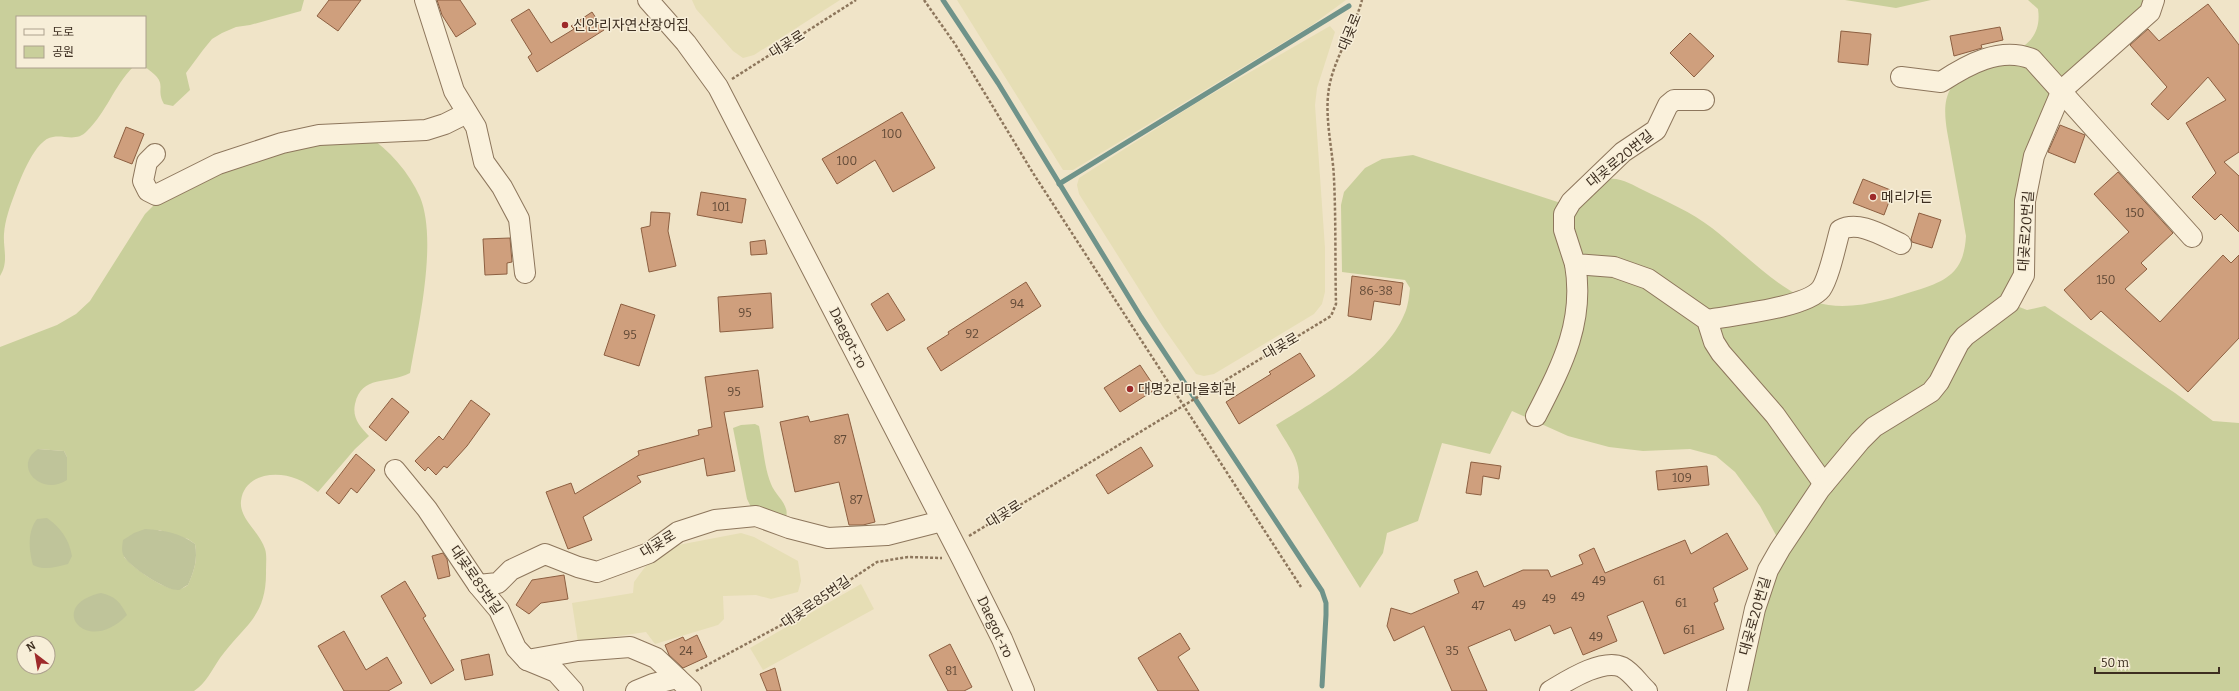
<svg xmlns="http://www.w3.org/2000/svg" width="2239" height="691" font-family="Bitter,'Noto Sans KR',serif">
<rect width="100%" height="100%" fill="#f0e4c8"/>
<g fill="#e6deb5">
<polygon points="692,0 840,0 754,55 743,58 733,51 696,9"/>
<polygon points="957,0 1346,0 1312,25 1073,170 1063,170"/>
<polygon points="1330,26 1335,32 1317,88 1315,105 1325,248 1325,292 1322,304 1314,314 1214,374 1204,376 1196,374 1163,327 1079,194 1077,185 1079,178 1198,102"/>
<polygon points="741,533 754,537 798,561 801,581 798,592 771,599 756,595 723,596 724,619 718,625 655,644 646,632 578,642 572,603 633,593 634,582 645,567 673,546"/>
<polygon points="861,584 874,609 763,670 750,648"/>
</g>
<g fill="#c9cf9b" fill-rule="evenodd">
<path d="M0,0H304L301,11L250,25L236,27L222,33L212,39L203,50L186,73L190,90L173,106L164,104C154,86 171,85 145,67V17H17V67H133C114,86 106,113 87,131C77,142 65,135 53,137C35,139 21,178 15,193C10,206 5,220 4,234C3,249 9,262 0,276Z"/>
<polygon points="1845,0 1931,0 1896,8"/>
<path d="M2028,0H2154L2062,90L2034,156L2024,275L2009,303L2027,310L2045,306L2175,393L2213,421L2239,423V691H1746L1777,537L1760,506L1735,472L1716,456L1690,449L1643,451L1609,447L1568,436L1512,411L1490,454L1442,443L1418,521L1387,533L1383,553L1360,588L1298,488C1303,461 1289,448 1276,425C1316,401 1386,359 1404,315C1408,307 1409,297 1410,288L1405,280L1342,272L1341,205L1344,192L1365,168L1382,159L1413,155L1573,207C1581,200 1597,183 1606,180C1616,175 1634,185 1643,190C1666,201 1691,212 1712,228C1742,251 1780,292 1815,302C1849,313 1889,299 1921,289C1952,279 1964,268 1966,236L1947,131C1945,117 1943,101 1951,88C1971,54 2046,64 2038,9Z"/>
<path d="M367,135C389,150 409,172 420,197C438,241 418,327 410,373C387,385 362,374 355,404C352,418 360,427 369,436L355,449L318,492C311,487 305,482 297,479C276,470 244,474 241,501C239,519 260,532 265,549C267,555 266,563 266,570C267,617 245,624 220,658C212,670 206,683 194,691H0V347L57,325L76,314L90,301L145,214L163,196L291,143ZM38,449L64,451L67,457V480ZM159,530L188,539L195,544C198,560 194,571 188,585C185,587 182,589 179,589C166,592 132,567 124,557ZM24,643H48V667H24Z"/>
<path d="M755,424L759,426C763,444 764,467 771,484C775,495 790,505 786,517L753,511L747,499L733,428L741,425Z"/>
</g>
<g fill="#bfc49a">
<path d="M38,449L64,451L67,457V480C41,497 12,466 38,449Z"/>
<path d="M47,518C61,528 69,539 72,556L68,564C55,567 45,571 33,565C29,550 27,532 37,519Z"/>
<path d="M145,529C163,530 181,533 195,544C198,560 194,571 188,585C185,586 182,589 179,590C168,592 132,568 125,558C121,552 122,547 123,540L134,533Z"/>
<path d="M101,593C115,596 120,602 127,615C86,658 45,605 101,593Z"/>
</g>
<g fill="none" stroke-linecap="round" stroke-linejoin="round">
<g stroke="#6f938a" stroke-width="5">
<polyline points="943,0 998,83 1141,317 1322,591 1326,603 1326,615 1322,686"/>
<polyline points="1059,184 1349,6"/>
</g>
</g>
<g fill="#cf9f7d" stroke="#8d5f41">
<polygon points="329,0 361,0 338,31 317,16"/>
<polygon points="437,0 460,0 476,24 456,37 442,15"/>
<polygon points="2208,4 2239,45 2239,152 2224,162 2239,176 2239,232 2221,214 2215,220 2192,197 2216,173 2186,123 2226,100 2208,77 2168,120 2151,104 2167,87 2130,45 2148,29 2159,41"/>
<polygon points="529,9 551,43 574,29 571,26 592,12 604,30 537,72 528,57 532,54 511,20"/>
<polygon points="2000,27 2003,40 1981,45 1982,48 1954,56 1950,36"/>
<polygon points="1841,31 1871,34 1868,65 1838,62"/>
<polygon points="1690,33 1714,56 1694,77 1670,53"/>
<polygon points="902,112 935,168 893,192 875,160 837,184 822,159"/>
<polygon points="2060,125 2085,135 2075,163 2048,152"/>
<polygon points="126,127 144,134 132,164 114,157"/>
<polygon points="2118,172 2173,233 2141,263 2147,269 2125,289 2160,322 2223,255 2231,263 2239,255 2239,338 2188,392 2101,311 2091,320 2064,290 2129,232 2094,194"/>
<polygon points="1863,179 1893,191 1884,215 1853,203"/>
<polygon points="701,192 746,199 742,223 697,215"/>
<polygon points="651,212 670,213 668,231 676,266 649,272 641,228 650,226"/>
<polygon points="1919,213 1941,220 1932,248 1912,242 1911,239"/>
<polygon points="510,238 512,262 507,263 507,274 485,275 483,239"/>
<polygon points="765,240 767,254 751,255 750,242"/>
<polygon points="1352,276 1403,283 1400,305 1374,301 1371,320 1348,316"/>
<polygon points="1026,282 1041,306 941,371 927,348 949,334 948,332"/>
<polygon points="771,293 773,328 720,332 718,297"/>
<polygon points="888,293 905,320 887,331 871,304"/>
<polygon points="621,304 655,315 639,366 604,355"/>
<polygon points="1300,353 1315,376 1239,424 1226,402 1271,374 1269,372"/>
<polygon points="1140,365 1156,389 1120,412 1104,388"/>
<polygon points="758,370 763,407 724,412 735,471 707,476 704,458 637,476 641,482 583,517 592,540 568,549 546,492 571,483 575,494 639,455 638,451 699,435 698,430 712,427 705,377"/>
<polygon points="392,398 409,412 386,441 369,427"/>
<polygon points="471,400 490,414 467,446 447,468 444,466 436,475 428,467 425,471 415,461 439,436 443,440"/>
<polygon points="848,414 875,522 863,525 849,525 839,482 795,492 780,422 808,416 810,422"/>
<polygon points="1141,447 1153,466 1108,494 1096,475"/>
<polygon points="356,454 375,470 357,493 351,488 339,504 326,493"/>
<polygon points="1471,462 1501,466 1499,479 1483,476 1481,495 1466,493"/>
<polygon points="1707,466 1709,485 1658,490 1656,471"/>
<polygon points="1727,533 1748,569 1713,588 1718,601 1714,603 1724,629 1664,654 1643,601 1607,616 1617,641 1583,655 1571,627 1554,634 1550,625 1515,641 1510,629 1468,647 1487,691 1452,691 1424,626 1394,641 1387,626 1391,608 1411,614 1459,593 1454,580 1477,571 1484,587 1523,570 1548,570 1551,577 1583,564 1579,555 1594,548 1605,573 1685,540 1691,554"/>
<polygon points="443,553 447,559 450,576 438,579 432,556"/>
<polygon points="564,575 568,599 541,603 529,614 516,605 532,580"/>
<polygon points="405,581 426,616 423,618 454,670 431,684 381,596"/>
<polygon points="344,631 366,670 387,657 402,683 388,691 344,691 318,646"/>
<polygon points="1180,633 1190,649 1178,657 1199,691 1158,691 1138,658"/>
<polygon points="697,635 707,657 683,668 669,655 665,645 683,637 685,641"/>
<polygon points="950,644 972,687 964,691 948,691 929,655"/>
<polygon points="489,654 493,675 465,680 461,660"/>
<polygon points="775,668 781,691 767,691 760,674"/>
</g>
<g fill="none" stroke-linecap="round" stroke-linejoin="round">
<g stroke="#8d765c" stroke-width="22">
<g id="minor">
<polyline points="425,0 454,91 476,127 484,162 502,187 519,219 525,273"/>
<polyline points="648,0 686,43 718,87 962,559 1002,639 1024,691"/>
<path d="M1901,77L1941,82C1967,65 2000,46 2032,59L2192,237"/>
<polyline points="1704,100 1674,100 1668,105 1656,130 1623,152 1571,202 1564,214 1564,230 1575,264 1614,267 1648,279 1707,320 1714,342 1721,353 1775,415 1824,484"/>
<polyline points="155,154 147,162 143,181 148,191 156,195 218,164 282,143 319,135 426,130 445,124 467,113"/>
<path d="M1707,320C1732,315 1806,308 1821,289C1829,278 1836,244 1840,230C1859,220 1883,236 1901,244"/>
<path d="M1536,416C1562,365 1585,322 1575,264"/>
<polyline points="395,470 427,509 478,585 499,610 516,648 527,660 578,651 630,647 656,658 691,691"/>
<polyline points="478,585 498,583 511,570 545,554 578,567 597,572 649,553 678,532 715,520 756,516 789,528 828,538 887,535 942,521"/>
<polyline points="527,660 556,672 573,691"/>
<polyline points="636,691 653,684 677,678"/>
<path d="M1550,691C1567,681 1602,658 1622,667C1633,673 1639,684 1647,691"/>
<polyline points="1737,691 1755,609 1768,570 1780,549 1820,489 1860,441 1874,427 1931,392 1939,382 1959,343 1965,336 2009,303 2024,275 2025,201 2034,156 2062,90 2150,12 2154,0"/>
</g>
</g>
<g stroke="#8d765c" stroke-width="2.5" stroke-dasharray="3 2" stroke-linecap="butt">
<polyline points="924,0 955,44 1033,173 1301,587"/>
<polyline points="732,79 856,0"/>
<path d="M969,536L1331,316L1336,304C1335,263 1336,221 1334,179C1333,150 1324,118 1329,88C1334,58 1354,30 1362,0"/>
<polyline points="696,671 787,622 877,562 908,557 942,558"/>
</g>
<use href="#minor" stroke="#faf1dc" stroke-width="20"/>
</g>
<g fill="#9e2a2b" stroke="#f7eed8" stroke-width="1.5">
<circle cx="565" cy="25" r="4"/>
<circle cx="1873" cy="197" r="4"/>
<circle cx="1130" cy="389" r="4"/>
</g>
<g text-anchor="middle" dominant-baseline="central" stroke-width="3" stroke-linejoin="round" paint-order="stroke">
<g font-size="12" fill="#624a37">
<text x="892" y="134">100</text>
<text x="847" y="161">100</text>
<text x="721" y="207">101</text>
<text x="2135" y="213">150</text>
<text x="2106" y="280">150</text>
<text x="1376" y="291">86-38</text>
<text x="1017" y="304">94</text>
<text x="745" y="313">95</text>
<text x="972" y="334">92</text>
<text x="630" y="335">95</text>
<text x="734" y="392">95</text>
<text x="840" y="440">87</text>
<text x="1682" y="478">109</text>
<text x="856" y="500">87</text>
<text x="1599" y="581">49</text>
<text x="1659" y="581">61</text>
<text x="1578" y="597">49</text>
<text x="1549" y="599">49</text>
<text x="1681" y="603">61</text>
<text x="1519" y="605">49</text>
<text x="1478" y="606">47</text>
<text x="1689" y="630">61</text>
<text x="1596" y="637">49</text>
<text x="686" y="651">24</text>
<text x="1452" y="651">35</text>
<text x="951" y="671">81</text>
</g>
<g font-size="14" fill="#3d2e20" stroke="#f7eed8" text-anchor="start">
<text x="573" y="25">신안리자연산장어집</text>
<text x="1881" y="197">메리가든</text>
<text x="1138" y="389">대명2리마을회관</text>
</g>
<g font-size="14" fill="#3d2e20" stroke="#f7eed8">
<text transform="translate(1350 32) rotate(-68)">대곶로</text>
<text transform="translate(787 44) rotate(-32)">대곶로</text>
<text transform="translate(1620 159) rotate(-39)">대곶로20번길</text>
<text transform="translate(2026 231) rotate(-86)">대곶로20번길</text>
<text transform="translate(848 338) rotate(63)">Daegot-ro</text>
<text transform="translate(1281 346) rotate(-30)">대곶로</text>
<text transform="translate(1004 514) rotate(-32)">대곶로</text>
<text transform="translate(658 544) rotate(-31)">대곶로</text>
<text transform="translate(476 580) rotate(55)">대곶로85번길</text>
<text transform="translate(816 602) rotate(-34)">대곶로85번길</text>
<text transform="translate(1755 616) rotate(-74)">대곶로20번길</text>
<text transform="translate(995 627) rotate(65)">Daegot-ro</text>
</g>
</g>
<rect x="16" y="16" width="130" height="52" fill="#f7eed8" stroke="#ada18e"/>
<rect x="24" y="29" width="20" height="6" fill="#faf1dc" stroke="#ada18e"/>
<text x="52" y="36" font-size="12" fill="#3d2e20">도로</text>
<rect x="24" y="46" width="20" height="12" fill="#c9cf9b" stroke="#ada18e"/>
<text x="52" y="56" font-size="12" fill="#3d2e20">공원</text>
<g transform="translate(36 655) rotate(329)"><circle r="19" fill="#f7eed8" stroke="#ada18e"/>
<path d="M0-3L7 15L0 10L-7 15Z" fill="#9e2a2b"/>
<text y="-6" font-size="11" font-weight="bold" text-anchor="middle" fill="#3d2e20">N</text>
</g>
<path d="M2095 667v6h124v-6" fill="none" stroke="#3d2e20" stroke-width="2"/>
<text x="2101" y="667" font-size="12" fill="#3d2e20" stroke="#f7eed8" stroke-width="3" paint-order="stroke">50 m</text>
</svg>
